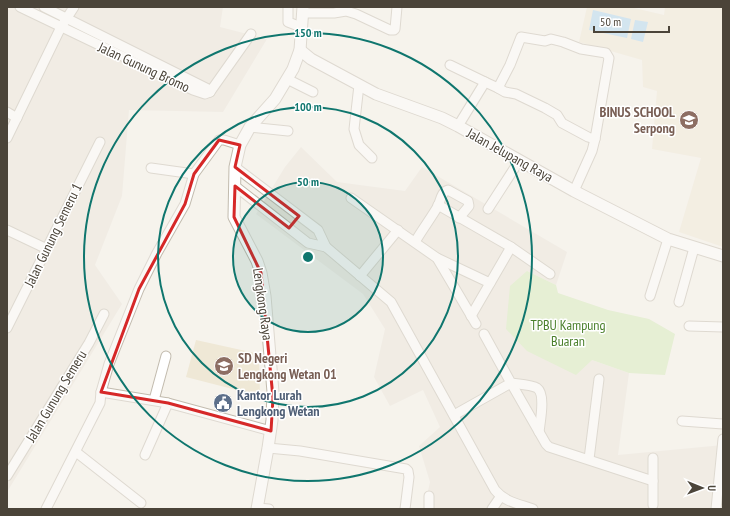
<svg xmlns="http://www.w3.org/2000/svg" width="730" height="516" font-family="'PT Sans Narrow',sans-serif">
<rect width="100%" height="100%" fill="#f6f3ec"/>
<g fill="#eae5da">
<polygon points="7,7 223,7 220,27 267,39 223,112 129,110 122,196 95,265 122,304 7,492"/>
<polygon points="301,147 337,182 405,191 422,167 567,252 556,285 527,271 592,360 629,373 618,455 723,445 723,509 424,509 430,482 419,446 440,427 423,390 390,406 374,377 385,329 363,294 256,214 285,167"/>
</g>
<g fill="#efe8d6">
<polygon points="587,7 630,7 664,15 665,7 723,7 723,247 679,232 701,158 652,149 657,91 643,87 642,60 579,42"/>
<polygon points="196,340 259,354 260,396 186,377"/>
</g>
<polygon fill="#d2eab5" points="527,271 556,285 558,293 608,310 649,319 675,334 665,375 629,373 592,360 576,375 527,351 506,329 510,286"/>
<g fill="#a9d4f2">
<polygon points="593,10 631,19 627,38 589,30"/>
<polygon points="635,20 648,22 643,42 631,39"/>
</g>
<g fill="none" stroke-linecap="round" stroke-linejoin="round">
<g stroke="#c2bbae" stroke-width="11">
<g id="minor">
<polyline points="20,7 193,90 205,94 210,92"/>
<polyline points="44,7 208,89 210,92"/>
<polyline points="288,7 288,22 301,27"/>
<polyline points="303,13 334,13 346,11 356,14 390,30 394,30 395,29 397,7"/>
<polyline points="450,65 485,82"/>
<polyline points="287,79 313,92"/>
<polyline points="359,85 354,129 359,145 372,158"/>
<polyline points="498,88 505,92 516,94 545,108 557,115 562,123 588,137 595,139"/>
<polyline points="210,92 251,34"/>
<polyline points="7,112 17,118"/>
<polyline points="458,126 485,82 498,88 510,65 521,37 545,41 551,39 563,42 581,49 606,53 609,58 595,139 592,151 574,191"/>
<polyline points="250,127 288,131"/>
<polyline points="7,138 61,27 74,7"/>
<path d="M235,167L318,230L326,247L391,302L495,490C505,502 519,504 533,509"/>
<polyline points="151,168 194,174"/>
<polyline points="235,186 308,243 326,247"/>
<polyline points="351,198 437,258 476,324"/>
<polyline points="438,205 511,247 550,274"/>
<polyline points="488,209 519,161"/>
<polyline points="7,230 47,249"/>
<path d="M415,242C422,230 431,218 438,206C441,200 441,192 448,190L468,201L469,206L459,218"/>
<polyline points="437,258 490,283"/>
<polyline points="360,276 398,230"/>
<polyline points="650,296 668,239"/>
<polyline points="679,302 694,248"/>
<polyline points="471,316 511,247"/>
<polyline points="689,326 723,327"/>
<polyline points="7,328 100,142"/>
<path d="M484,334L511,383C517,384 532,385 537,388C546,394 540,422 539,432"/>
<polyline points="101,392 168,403 271,431"/>
<polyline points="154,400 166,356"/>
<polyline points="454,415 511,383 546,444 549,447 653,481"/>
<polyline points="682,421 723,424"/>
<polyline points="268,448 300,451 406,469 408,471 409,477 405,509"/>
<polyline points="76,452 141,503"/>
<polyline points="145,455 168,403"/>
<polyline points="589,459 599,379"/>
<polyline points="7,476 89,343 104,314"/>
<polyline points="653,505 653,458"/>
<polyline points="257,508 269,509"/>
<polyline points="46,509 100,403 101,392 109,364 139,289 157,253 185,204 194,174 219,140 224,140 240,145"/>
<polyline points="429,509 429,496"/>
<polyline points="492,509 501,496"/>
<polyline points="716,509 723,439"/>
</g>
</g>
<g stroke="#c2bbae" stroke-width="13">
<g id="tertiary">
<polyline points="300,50 311,59 376,94 442,118 458,126 574,191 668,239 723,256"/>
<polyline points="257,509 268,448 272,420 273,392 265,296 261,273 257,261 234,217 235,167 240,145 250,127 275,99 293,69 300,50 303,7"/>
</g>
</g>
<use href="#minor" stroke="#fff" stroke-width="9"/>
<use href="#tertiary" stroke="#fff" stroke-width="11"/>
</g>
<path d="M0 0H730V516H0ZM219,140L240,145L235,167L299,216L289,228L235,186L234,217L261,273L273,398L271,431L168,403L101,392L139,289L185,204L194,174Z" fill="#f6f3ec" fill-opacity=".55" fill-rule="evenodd"/>
<path fill="none" stroke="#d62828" stroke-width="3" stroke-linejoin="round" d="M219,140L240,145L235,167L299,216L289,228L235,186L234,217L261,273L273,398L271,431L168,403L101,392L139,289L185,204L194,174Z"/>
<circle cx="308" cy="257" r="75" fill="#0f766e" fill-opacity=".12"/>
<g fill="none" stroke="#0f766e" stroke-width="2">
<circle cx="308" cy="257" r="75"/>
<circle cx="308" cy="257" r="150"/>
<circle cx="308" cy="257" r="224"/>
</g>
<defs>
<g id="school-disc" transform="scale(1)"><circle r="9.5" fill="#8d6e63" stroke="#fff"/><path d="M0-5L7-2L0 1L-7-2ZM-4 1L0 2.5L4 1V4Q0 6-4 4Z" fill="#fff"/></g>
<g id="civic-disc" transform="scale(1)"><circle r="9.5" fill="#5c6f8a" stroke="#fff"/><path d="M-.6-6.5H3V-4.5H.6V-3L4-1V1h2V6H-6V1h2V-1L-.6-3ZM-1.2 2.5V6h2.4V2.5Z" fill="#fff"/></g>
</defs>
<g fill-rule="evenodd">
<use href="#school-disc" x="689" y="120"/>
<use href="#school-disc" x="224" y="366"/>
<use href="#civic-disc" x="223" y="403"/>
</g>
<g text-anchor="middle" dominant-baseline="central" stroke-width="3" stroke-linejoin="round" paint-order="stroke">
<g font-size="14" fill="#4b4439" stroke="#fff">
<text transform="translate(144 67) rotate(25)">Jalan Gunung Bromo</text>
<text transform="translate(510 155) rotate(29)">Jalan Jelupang Raya</text>
<text transform="translate(53 235) rotate(-64)">Jalan Gunung Semeru 1</text>
<text transform="translate(263 304) rotate(82)">Lengkong Raya</text>
<text transform="translate(56 396) rotate(-59)">Jalan Gunung Semeru</text>
</g>
<g font-size="14" font-weight="bold" fill="#785e54" stroke="#fff" text-anchor="end">
<text x="675" y="112">BINUS SCHOOL<tspan x="675" dy="16">Serpong</tspan></text>
<text x="238" y="358" text-anchor="start">SD Negeri<tspan x="238" dy="16">Lengkong Wetan 01</tspan></text>
</g>
<g font-size="14" fill="#4a7f2a" stroke="#fff">
<text x="568" y="325">TPBU Kampung<tspan x="568" dy="16">Buaran</tspan></text>
</g>
<g font-size="14" font-weight="bold" fill="#4e5e75" stroke="#fff" text-anchor="start">
<text x="237" y="395">Kantor Lurah<tspan x="237" dy="16">Lengkong Wetan</tspan></text>
</g>
</g>
<circle cx="308" cy="257" r="6" fill="#0f766e" stroke="#fff" stroke-width="2"/>
<g font-size="12" text-anchor="middle" font-weight="bold" fill="#0f766e" stroke="#fff" stroke-width="3" stroke-linejoin="round" paint-order="stroke">
<text x="308" y="37">150 m</text>
<text x="308" y="111">100 m</text>
<text x="308" y="186">50 m</text>
</g>
<rect width="730" height="516" fill="none" stroke="#4b4439" stroke-width="16"/>
<g transform="translate(702 488) rotate(91)" stroke="#ffffff" stroke-width="3" paint-order="stroke">
<path d="M0-3L7 15L0 10L-7 15Z" fill="#4b4439"/>
<text y="-6" font-size="11" font-weight="bold" text-anchor="middle" fill="#4b4439">U</text>
</g>
<path d="M594 26v6h75v-6" fill="none" stroke="#4b4439" stroke-width="2"/>
<text x="600" y="26" font-size="12" fill="#4b4439" stroke="#ffffff" stroke-width="3" paint-order="stroke">50 m</text>
</svg>
